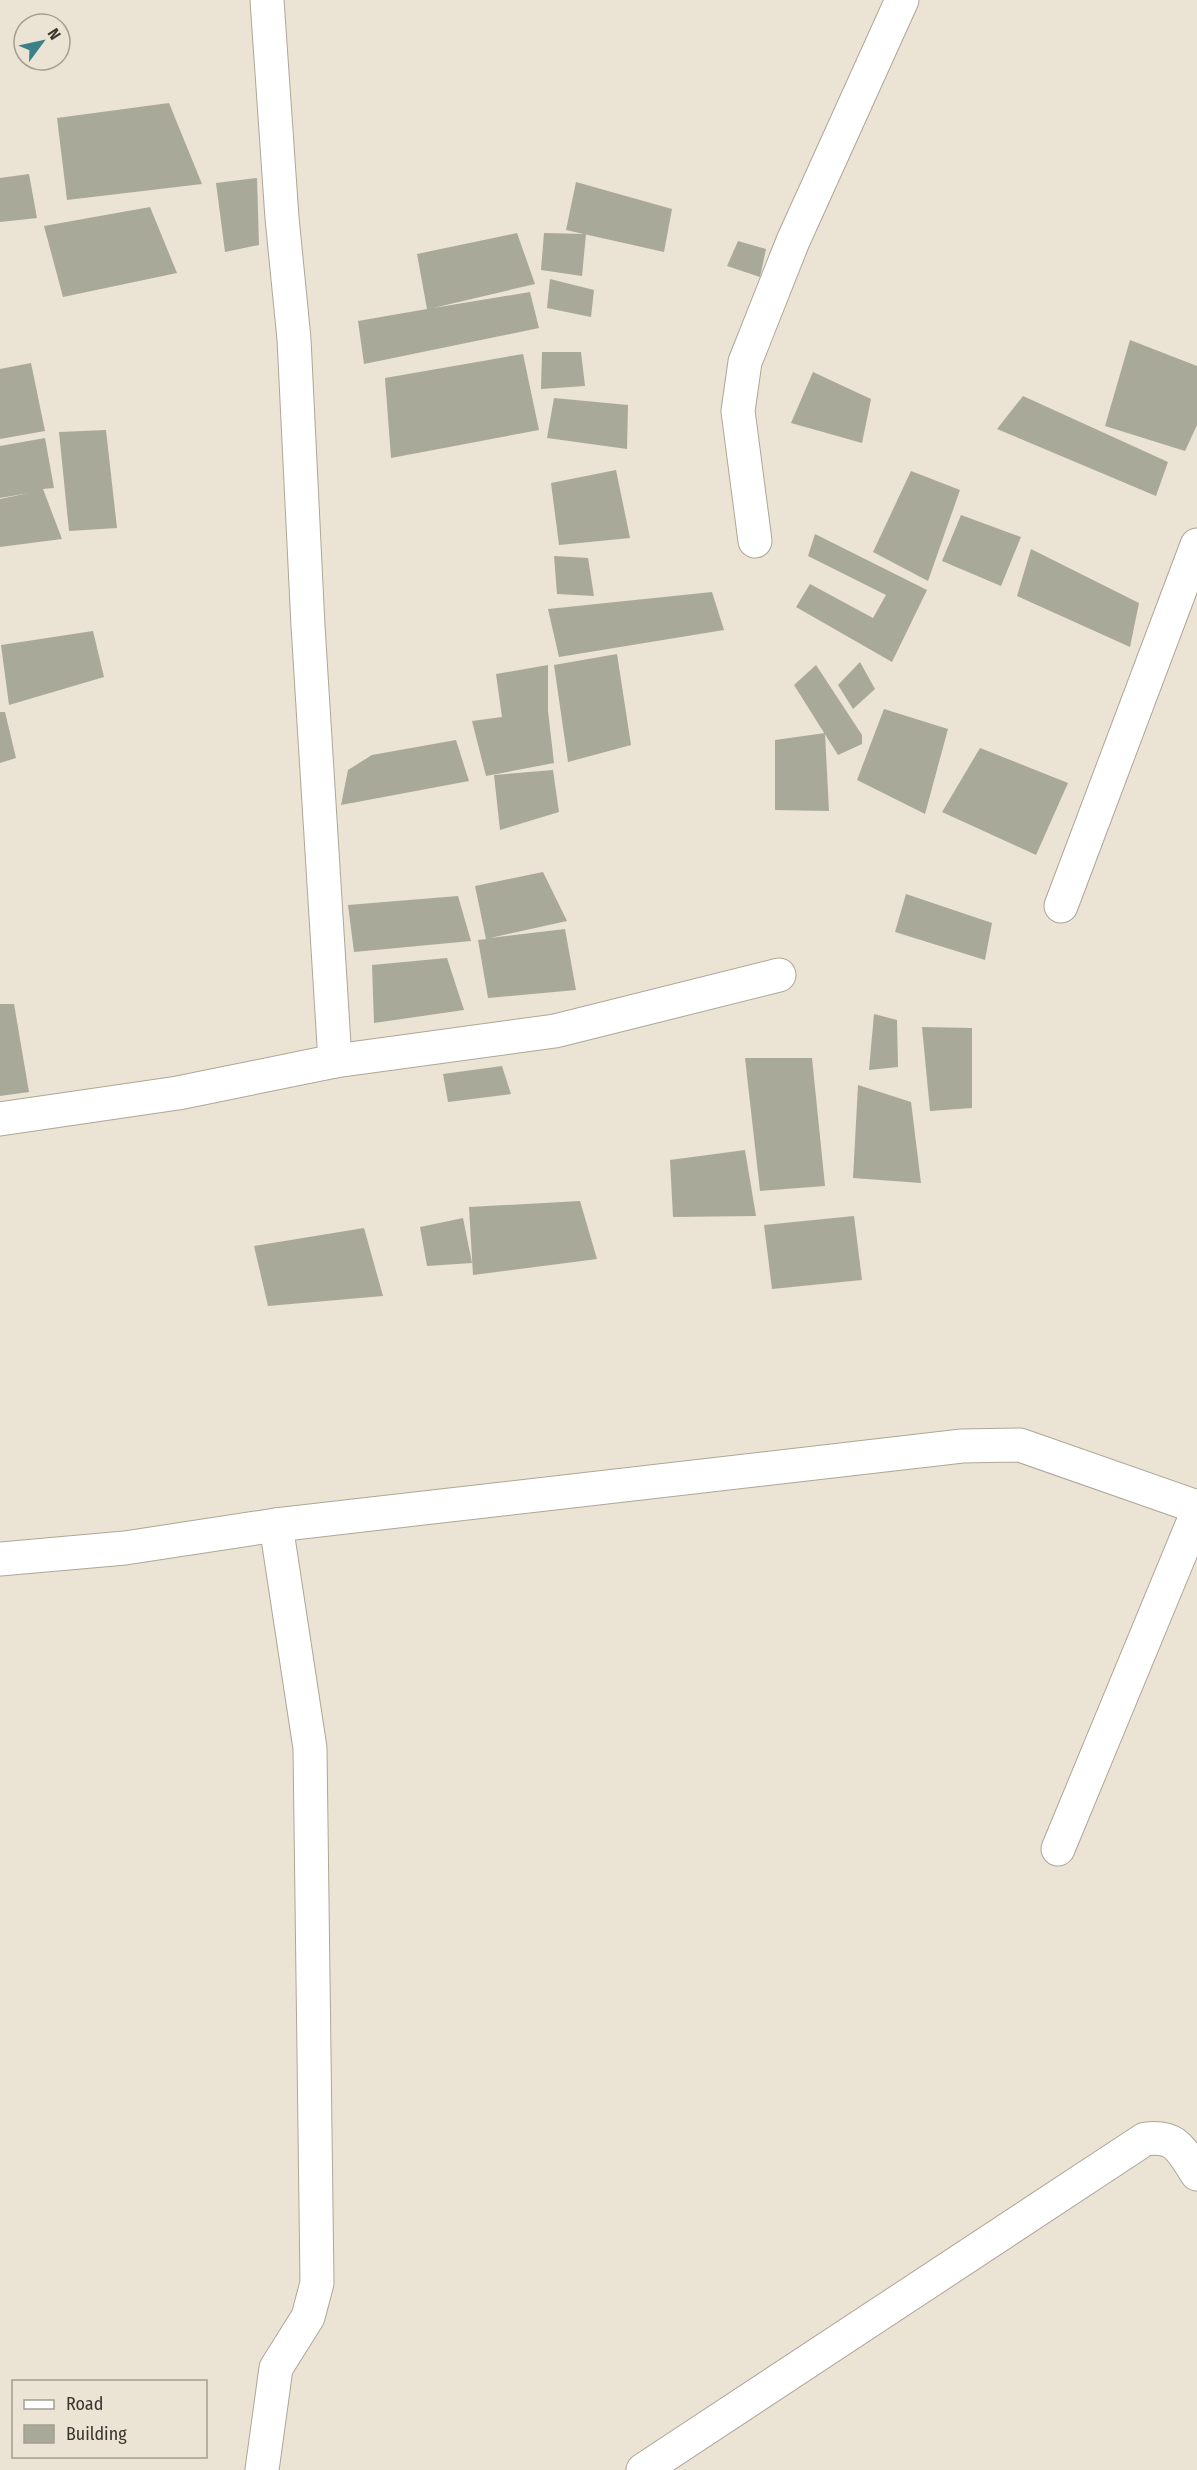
<svg xmlns="http://www.w3.org/2000/svg" width="1197" height="2470" font-family="'Fira Sans Condensed',sans-serif">
<rect width="100%" height="100%" fill="#ebe3d3"/>
<g fill="#a9a999">
<polygon points="169,103 202,184 67,200 57,118"/>
<polygon points="29,174 37,218 0,222 0,178"/>
<polygon points="257,178 259,245 225,252 216,183"/>
<polygon points="576,182 672,209 664,252 566,230"/>
<polygon points="150,207 177,273 63,297 44,226"/>
<polygon points="517,233 535,284 433,308 530,292 539,328 364,364 358,321 427,309 417,254"/>
<polygon points="544,233 586,234 582,276 541,270"/>
<polygon points="738,241 766,249 760,277 727,266"/>
<polygon points="550,279 594,290 591,317 547,308"/>
<polygon points="1130,340 1197,366 1197,425 1185,451 1105,426"/>
<polygon points="542,352 581,352 585,386 541,389"/>
<polygon points="523,354 539,430 391,458 385,378"/>
<polygon points="31,363 45,431 0,439 0,369"/>
<polygon points="813,372 871,399 862,443 791,423"/>
<polygon points="1023,396 1168,462 1156,496 997,429"/>
<polygon points="554,398 628,405 627,449 547,438"/>
<polygon points="106,430 117,528 69,531 59,432"/>
<polygon points="45,438 54,488 43,489 62,539 0,547 0,499 29,493 0,498 0,446"/>
<polygon points="616,470 630,538 559,545 551,483"/>
<polygon points="911,471 960,490 928,581 873,552"/>
<polygon points="961,515 1021,537 1001,586 942,561"/>
<polygon points="815,534 927,590 892,662 796,607 810,584 873,618 886,595 808,556"/>
<polygon points="1031,549 1139,603 1130,647 1017,596"/>
<polygon points="554,556 588,558 594,596 557,594"/>
<polygon points="712,592 724,630 559,657 548,609"/>
<polygon points="93,631 104,677 9,705 1,645"/>
<polygon points="617,654 631,745 568,762 554,665"/>
<polygon points="860,662 875,689 853,709 838,685"/>
<polygon points="548,665 548,711 554,763 486,776 472,721 502,717 496,674"/>
<polygon points="816,665 862,735 862,744 838,755 794,685"/>
<polygon points="884,709 948,729 925,814 857,780"/>
<polygon points="0,712 5,712 16,758 0,763"/>
<polygon points="825,733 829,811 775,810 775,740"/>
<polygon points="456,740 469,781 341,805 348,770 372,755"/>
<polygon points="980,748 1068,783 1036,855 942,812"/>
<polygon points="553,770 559,812 500,830 494,775"/>
<polygon points="543,872 567,921 490,938 565,929 576,990 488,998 478,940 486,939 475,886"/>
<polygon points="906,894 992,923 985,960 895,932"/>
<polygon points="458,896 471,941 354,952 348,905"/>
<polygon points="447,958 464,1010 374,1023 372,965"/>
<polygon points="0,1004 14,1004 29,1092 0,1096"/>
<polygon points="874,1014 897,1020 898,1067 869,1070"/>
<polygon points="922,1027 972,1028 972,1108 930,1111"/>
<polygon points="745,1058 812,1058 825,1186 760,1191"/>
<polygon points="502,1066 511,1094 448,1102 443,1074"/>
<polygon points="858,1085 911,1102 921,1183 853,1178"/>
<polygon points="745,1150 756,1216 673,1217 670,1160"/>
<polygon points="580,1201 597,1259 473,1275 469,1207"/>
<polygon points="854,1216 862,1280 772,1289 764,1225"/>
<polygon points="463,1218 472,1263 427,1266 420,1227"/>
<polygon points="364,1228 383,1296 268,1306 254,1246"/>
</g>
<g fill="none" stroke-linecap="round" stroke-linejoin="round">
<g stroke="#aea697" stroke-width="35">
<g id="street">
<polyline points="267,0 282,218 294,339 308,626 335,1061"/>
<polyline points="755,541 738,411 745,362 793,241 902,0"/>
<polyline points="1061,906 1197,545"/>
<polyline points="0,1119 178,1093 335,1061 555,1031 779,975"/>
<polyline points="0,1559 125,1548 276,1525 962,1446 1020,1445 1197,1507"/>
<polyline points="1058,1849 1197,1513"/>
<polyline points="262,2470 276,2368 308,2317 317,2283 310,1748 276,1525"/>
<path d="M643,2470L1145,2139C1177,2135 1181,2150 1197,2174"/>
</g>
</g>
<use href="#street" stroke="#fff" stroke-width="33"/>
</g>
<rect x="12" y="2380" width="195" height="78" fill="#ebe3d3" stroke="#a49e92" stroke-width="1.5"/>
<rect x="24" y="2400" width="30" height="9" fill="#ffffff" stroke="#a49e92" stroke-width="1.5"/>
<text x="66" y="2410" font-size="18" fill="#393630">Road</text>
<rect x="24" y="2425" width="30" height="18" fill="#a9a999" stroke="#a49e92" stroke-width="1.5"/>
<text x="66" y="2440" font-size="18" fill="#393630">Building</text>
<g transform="translate(42 42) rotate(57)"><circle r="28" fill="#ebe3d3" stroke="#a49e92" stroke-width="1.5"/>
<path d="M0-4.5L10 22L0 15L-10 22Z" fill="#3a8288"/>
<text y="-9" font-size="16" font-weight="bold" text-anchor="middle" fill="#393630">N</text>
</g>
</svg>
